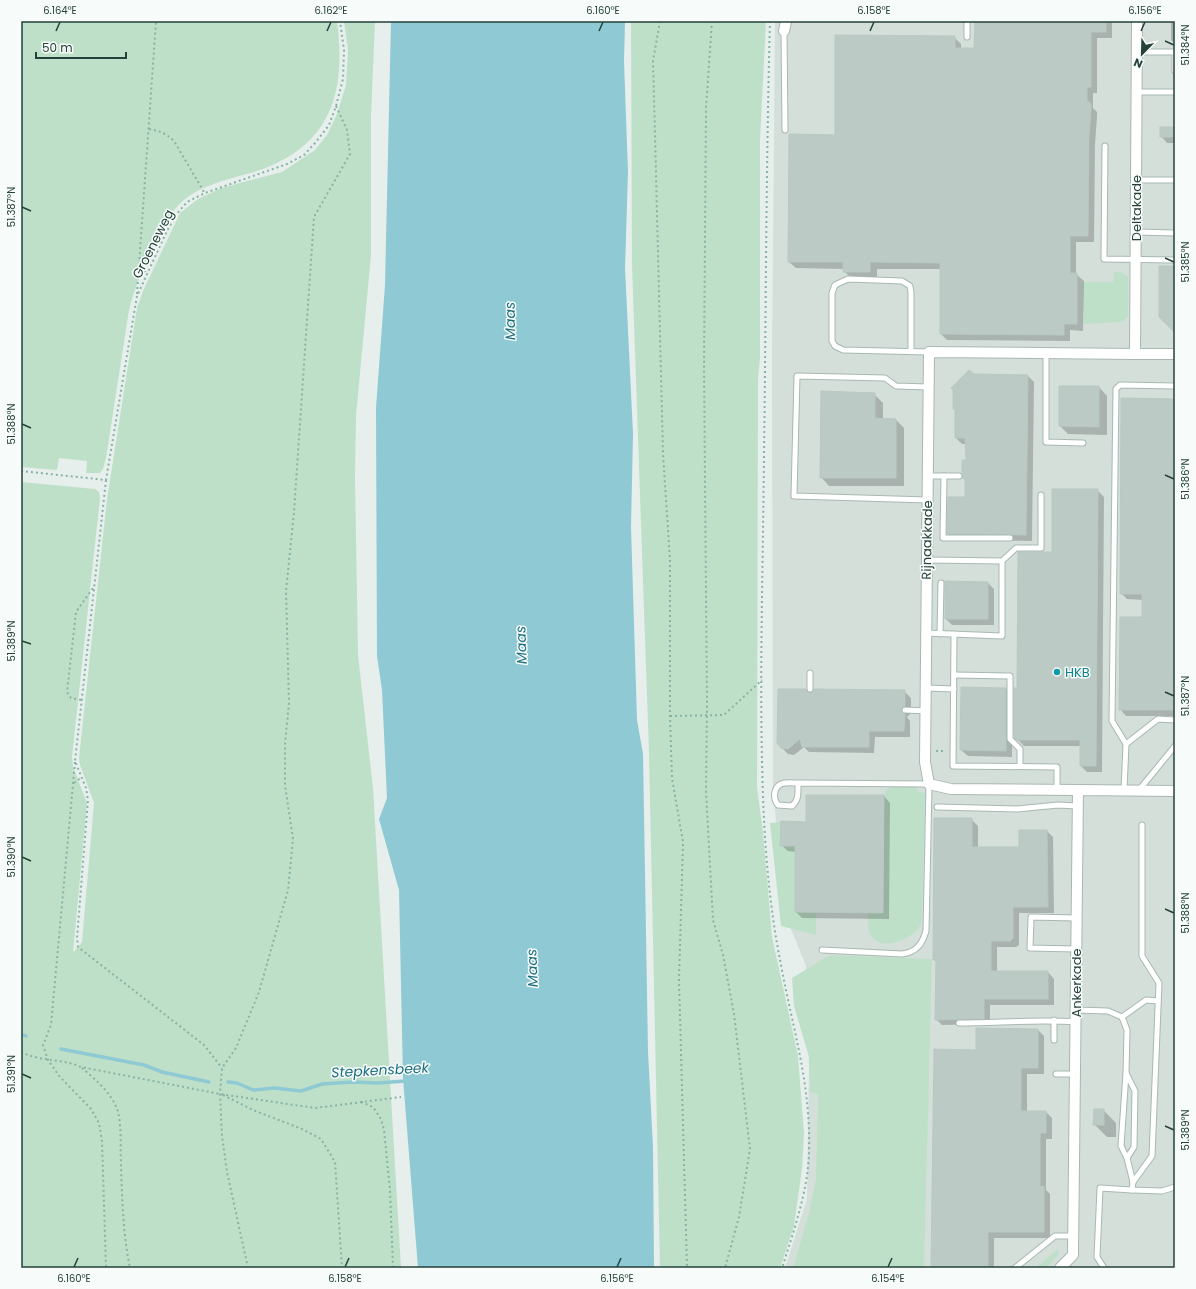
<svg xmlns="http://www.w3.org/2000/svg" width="1196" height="1289" font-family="Poppins,sans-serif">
<rect width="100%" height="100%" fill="#e6efeb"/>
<polygon fill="#d4dfda" points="775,21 1175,21 1175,1268 785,1268 807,1199 809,1065 806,966 784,912 773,787 772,360"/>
<g fill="#bfe0c8">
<path d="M21,21H337C346,89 333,143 263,169C237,178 206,182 184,200C161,218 136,282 129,310L106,458L103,469L100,473H86L87,461L59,458L57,470L21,467Z"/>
<polygon points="344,21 375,21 371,116 371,255 356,416 355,477 358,655 373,788 401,1268 21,1268 21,482 95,489 99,492 100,498 72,757 73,767 87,803 73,953 82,942 94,803 80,765 79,758 107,499 137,308 143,291 180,213 198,199 221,188 282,172 315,150 327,135 337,114 346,85 348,50"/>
<polygon points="631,21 766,21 760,141 760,358 758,379 757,787 763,832 772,937 798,1056 804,1133 802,1169 794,1226 780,1268 660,1268 649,753 632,265"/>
<polygon points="1114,272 1121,272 1128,277 1128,316 1122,322 1084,324 1083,282 1113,282"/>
<path d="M891,787H916L917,791L925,793L922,920C921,923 920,926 918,929C909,940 882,951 872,937C867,931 868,920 868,913H883L884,796L886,790Z"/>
<polygon points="781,822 781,846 797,846 796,912 816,913 816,935 781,926 770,823"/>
<polygon points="830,955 932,959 924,1268 793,1268 809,1213 816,1179 818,1094 810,1092 809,1057 794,1006 792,978"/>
<polygon points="1057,1250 1059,1254 1046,1268 1035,1268"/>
</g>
<polygon fill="#8ec9d4" points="391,21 625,21 624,61 628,172 625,268 633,434 631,527 637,720 643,754 648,1052 653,1147 654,1268 418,1268 403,1078 399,890 379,819 387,798 382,690 377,656 376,408 385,285"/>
<g fill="#0003">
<polygon points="976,21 1112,21 1112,38 1097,38 1097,93 1093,93 1093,108 1097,112 1097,117 1095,144 1094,242 1076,242 1076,274 1084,281 1083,331 1070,330 1070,341 947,340 941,334 941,269 877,269 877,278 851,278 844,271 844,269 796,268 789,262 836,136 954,37 961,44 961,49 975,49"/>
<polygon points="1171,21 1175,21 1175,44 1171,40"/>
<polygon points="1175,128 1175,143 1167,143 1161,136"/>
<polygon points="973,375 1028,376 1034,382 1032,541 954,540 948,534 966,498 966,481 963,478 967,461 966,444 962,444 956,438 956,410 954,408"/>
<polygon points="1099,387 1107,396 1107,435 1068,434 1060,426"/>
<polygon points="874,394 883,403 883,420 896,420 904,428 904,486 829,486 821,477"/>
<polygon points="1175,400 1175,716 1126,716 1120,709 1143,618 1143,600 1127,599 1121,593"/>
<polygon points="1097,490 1104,497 1102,772 1087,772 1081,766 1081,746 1024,746 1015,737 1018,689"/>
<polygon points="988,583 994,589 994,625 952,625 946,619"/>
<polygon points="1006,689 1012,695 1012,757 968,756 961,750"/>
<polygon points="904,691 911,698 911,713 907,717 910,721 910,737 875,737 874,753 809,752 804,747 794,755 788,754 782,748 810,694"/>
<polygon points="807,796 884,796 890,803 889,919 802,918 796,912 796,852 788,851 781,845 807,823"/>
<polygon points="971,819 978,826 978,848 1020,848 1047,831 1053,837 1054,913 1019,913 1019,945 1016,947 997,947 997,972 1048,972 1054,979 1054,1005 990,1005 990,1024 942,1025 936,1019 936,962 934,959"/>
<polygon points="977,1029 1038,1030 1044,1036 1044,1074 1027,1074 1027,1112 1046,1112 1052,1118 1052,1139 1046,1139 1046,1190 1050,1194 1050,1238 994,1238 994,1268 932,1268 977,1051"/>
<polygon points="1103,1110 1116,1123 1116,1137 1107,1137 1094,1124"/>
</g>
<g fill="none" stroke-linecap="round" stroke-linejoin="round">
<g stroke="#8ec9d4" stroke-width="3.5">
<polyline points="21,1034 26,1036"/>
<polyline points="61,1049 144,1065 162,1072 209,1082"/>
<polyline points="228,1082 237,1083 253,1090 274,1088 301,1091 322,1084 353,1082 377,1083 406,1081"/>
</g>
</g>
<g fill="#bbcac4" stroke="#b8c9c2">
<polygon points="975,21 1106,21 1106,32 1091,32 1091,87 1087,87 1087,100 1091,104 1091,110 1089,137 1088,236 1070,236 1070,273 1077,273 1077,324 1064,324 1064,335 940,334 940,263 870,262 870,272 843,272 843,262 788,262 789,134 835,135 835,35 955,36 955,48 974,48"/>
<rect x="1160" y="127" width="15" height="10"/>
<polygon points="1159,266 1175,266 1175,333 1159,317"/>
<polygon points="969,370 974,374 1028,375 1026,535 947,534 948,497 965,497 965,478 962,478 962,460 966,460 965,438 955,438 955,409 953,409 953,390 951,388"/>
<polygon points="1059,386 1099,386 1099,427 1059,426"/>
<polygon points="821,391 875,393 875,418 896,419 896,478 820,478"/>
<polygon points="1121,398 1175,399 1175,710 1119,710 1120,617 1142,617 1142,594 1120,594"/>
<polygon points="1052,489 1098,489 1096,766 1080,766 1080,740 1016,740 1014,737 1014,688 1017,688 1018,552 1052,552"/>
<polygon points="945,581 988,582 988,619 945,619"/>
<polygon points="961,687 1006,688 1006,751 960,750"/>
<polygon points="778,689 806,689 810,693 814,689 905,690 905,706 901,710 905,714 904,731 869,731 869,747 802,747 800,739 788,749 781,748 777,743"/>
<polygon points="806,795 884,795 883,913 795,912 795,846 780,846 781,821 806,822"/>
<polygon points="934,818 972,818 972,847 1019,847 1019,830 1047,830 1048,907 1013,907 1013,938 1010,941 991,941 991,971 1048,971 1048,999 984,999 984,1019 935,1020 936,960 933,960"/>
<polygon points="976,1028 1038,1029 1038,1068 1021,1068 1021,1111 1046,1111 1046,1133 1040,1133 1040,1187 1044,1186 1044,1232 988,1232 988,1268 931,1268 934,1049 976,1050"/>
<polygon points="1094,1109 1104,1109 1104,1125 1093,1125"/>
</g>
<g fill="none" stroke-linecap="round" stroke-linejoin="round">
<g stroke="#a8b8b2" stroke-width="7">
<g id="lane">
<polyline points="784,31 785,130"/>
<polyline points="967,37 967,21"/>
<polyline points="1137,52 1175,52"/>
<polyline points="1175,71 1175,52"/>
<polyline points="1137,92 1175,92"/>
<polyline points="1105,146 1104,259 1175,260"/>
<polyline points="1136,180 1175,180"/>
<polyline points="1136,232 1175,233"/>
<polyline points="911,352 911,293 910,286 902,281 848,279 835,285 832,293 832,341 835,346 843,350 929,352"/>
<polyline points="1046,354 1046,442 1083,443"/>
<polyline points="928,476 959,476"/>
<polyline points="944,476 943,538 1010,538"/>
<polyline points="928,500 794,496 797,376 885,378 896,386 928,387"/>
<polyline points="1002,561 1016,548 1041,548 1041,495"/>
<polyline points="926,633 1002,636 1002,561 927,560"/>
<polyline points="940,634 941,583"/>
<polyline points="954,634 953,766 1057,767 1057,790"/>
<polyline points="810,673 810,689"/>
<polyline points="954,675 1010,676 1010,739 1020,749 1020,766"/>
<polyline points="926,688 954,689"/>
<polyline points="905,710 926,711"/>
<polyline points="1126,744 1158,719 1175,720"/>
<path d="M798,783C798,793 799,800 792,806L778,805C773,799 773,788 781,784C786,782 793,783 798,783L929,784L926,931C922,945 916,952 902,954L822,950"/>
<polyline points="1124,790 1126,744 1112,721 1116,389 1120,385 1175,386"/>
<polyline points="1139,790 1175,746"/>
<polyline points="937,807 1017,809 1058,805 1077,806"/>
<polyline points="1076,949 1030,948 1031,917 1076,918"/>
<polyline points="1076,1010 1108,1011 1122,1017 1127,1030 1126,1073"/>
<polyline points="1122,1017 1146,1000 1158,1001"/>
<path d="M959,1023C998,1023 1037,1019 1076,1022"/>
<polyline points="1054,1040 1054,1020"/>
<polygon points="1126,1073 1135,1091 1134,1147 1127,1158 1121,1146"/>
<polyline points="1056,1074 1075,1074"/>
<polyline points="1127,1158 1133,1182 1132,1190 1162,1191 1175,1187"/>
<polyline points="1133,1182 1152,1156 1159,983 1142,956 1142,825"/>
<polyline points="1015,1268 1055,1236 1074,1236"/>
<polyline points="1104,1268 1097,1257 1100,1188 1132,1190"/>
</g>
</g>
<g stroke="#a8b8b2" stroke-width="12">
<g id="street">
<polyline points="1137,21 1135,354 1175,354"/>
<polyline points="784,31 786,21"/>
<polyline points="1078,790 951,789 929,784 925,762 929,352 1135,354"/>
<polyline points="1060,1268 1073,1255 1078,790 1175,791"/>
</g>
</g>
<g stroke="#86b3a5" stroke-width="2" stroke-dasharray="2 3" stroke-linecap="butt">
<polyline points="660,21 653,61 655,134 663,454 670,560 670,716 672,778 683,842 679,980 687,1268"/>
<polyline points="712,21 706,108 704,367 707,706 706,792 713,920 723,955 734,1014 750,1149 739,1217 725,1268"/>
<path d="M770,21C766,166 766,311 764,456C763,569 759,683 763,796C765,853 770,910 781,965C793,1030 811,1084 809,1152C808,1191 794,1230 782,1268"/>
<path d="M149,129C159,131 166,133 174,141L204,192"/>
<polyline points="139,262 147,274"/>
<polyline points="137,294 156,21"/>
<polyline points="21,471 106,480 137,296 166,233 176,215 187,202 205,193 287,164 304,155 316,142 329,125 336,106 343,79 344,50 340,21"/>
<polyline points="106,480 75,761 86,788 88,800 77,938 78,947 204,1045 222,1068"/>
<polyline points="81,700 71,698 67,692 76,612 93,588"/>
<polyline points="670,716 724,715 762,680"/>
<polyline points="936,751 946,751"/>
<polyline points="75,762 51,1025 43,1045 48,1060 60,1077 91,1109 99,1123 102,1141 106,1268"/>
<polyline points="74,783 82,777"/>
<path d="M21,1052C41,1062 61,1058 81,1067L220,1094L315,1108L401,1097"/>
<path d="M82,1068C95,1079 113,1094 118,1112C122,1128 120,1148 121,1164C122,1199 123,1234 130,1268"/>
<polyline points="223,1095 253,1110 302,1129 321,1139 335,1162 342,1268"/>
<polyline points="361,1102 373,1107 381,1119 384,1130 390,1190 393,1268"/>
<polyline points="248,1268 227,1172 222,1136 220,1094 222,1068 236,1048 259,992 288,890 293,839 285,785 285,744 289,703 286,591 294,512 314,217 350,154 347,130 336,106"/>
</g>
<use href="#lane" stroke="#fff" stroke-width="5"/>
<use href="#street" stroke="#fff" stroke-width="10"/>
</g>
<path fill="none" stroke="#24423a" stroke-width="1.5" d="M56,31L60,22M327,31L331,22M599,31L603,22M870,31L874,22M1141,31L1145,22M1165,41L1174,45M22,207L31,211M1165,258L1174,262M22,424L31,428M1165,475L1174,479M22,641L31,644M1165,692L1174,696M22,857L31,861M1165,909L1174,913M22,1074L31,1078M1165,1126L1174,1130M74,1267L78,1258M345,1267L349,1258M617,1267L621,1258M888,1267L892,1258"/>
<circle fill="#0f9aa8" stroke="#f7fbf9" stroke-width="1.5" cx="1057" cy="672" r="4"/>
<g text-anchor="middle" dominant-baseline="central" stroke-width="3" stroke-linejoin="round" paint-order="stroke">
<g font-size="13" fill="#24423a" stroke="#f7fbf9">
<text transform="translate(1136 208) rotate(-90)">Deltakade</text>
<text transform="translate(153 244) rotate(-63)">Groeneweg</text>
<text transform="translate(927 540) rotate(-89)">Rijnaakkade</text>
<text transform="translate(1076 983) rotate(-90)">Ankerkade</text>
</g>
<g font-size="13" fill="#0d838f" stroke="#f7fbf9" text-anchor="start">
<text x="1065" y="672">HKB</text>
</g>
<g font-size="14" font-style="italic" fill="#1c6f80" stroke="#f7fbf9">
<text transform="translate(510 321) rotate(-91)">Maas</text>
<text transform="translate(521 645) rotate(-92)">Maas</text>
<text transform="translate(532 968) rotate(-92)">Maas</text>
<text transform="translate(380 1070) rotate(-3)">Stepkensbeek</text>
</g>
</g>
<rect width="1196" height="1289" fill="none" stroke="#f7fbf9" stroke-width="44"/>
<g transform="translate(1142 54) rotate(203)" stroke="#f7fbf9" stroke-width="3" paint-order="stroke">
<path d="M0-3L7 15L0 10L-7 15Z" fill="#24423a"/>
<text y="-6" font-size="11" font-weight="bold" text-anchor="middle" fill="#24423a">N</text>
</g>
<path d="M36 52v6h90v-6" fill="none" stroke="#24423a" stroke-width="2"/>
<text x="42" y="52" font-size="12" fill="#24423a" stroke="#f7fbf9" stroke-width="3" paint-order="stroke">50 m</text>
<rect x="22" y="22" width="1152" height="1245" fill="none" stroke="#24423a" stroke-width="1.5"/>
<g font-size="10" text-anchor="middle" fill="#24423a">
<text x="60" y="14">6.164°E</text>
<text x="331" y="14">6.162°E</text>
<text x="603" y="14">6.160°E</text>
<text x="874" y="14">6.158°E</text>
<text x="1145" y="14">6.156°E</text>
<text transform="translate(1185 45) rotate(-90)" y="4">51.384°N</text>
<text transform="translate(11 207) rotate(-90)" y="4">51.387°N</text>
<text transform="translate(1185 262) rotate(-90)" y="4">51.385°N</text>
<text transform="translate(11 424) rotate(-90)" y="4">51.388°N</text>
<text transform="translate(1185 479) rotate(-90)" y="4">51.386°N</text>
<text transform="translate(11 641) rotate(-90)" y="4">51.389°N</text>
<text transform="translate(1185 696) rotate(-90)" y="4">51.387°N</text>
<text transform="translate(11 857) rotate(-90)" y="4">51.390°N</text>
<text transform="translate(1185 913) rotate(-90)" y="4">51.388°N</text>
<text transform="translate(11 1074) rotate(-90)" y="4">51.391°N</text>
<text transform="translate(1185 1130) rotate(-90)" y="4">51.389°N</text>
<text x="74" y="1282">6.160°E</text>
<text x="345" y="1282">6.158°E</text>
<text x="617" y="1282">6.156°E</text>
<text x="888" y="1282">6.154°E</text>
</g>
</svg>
